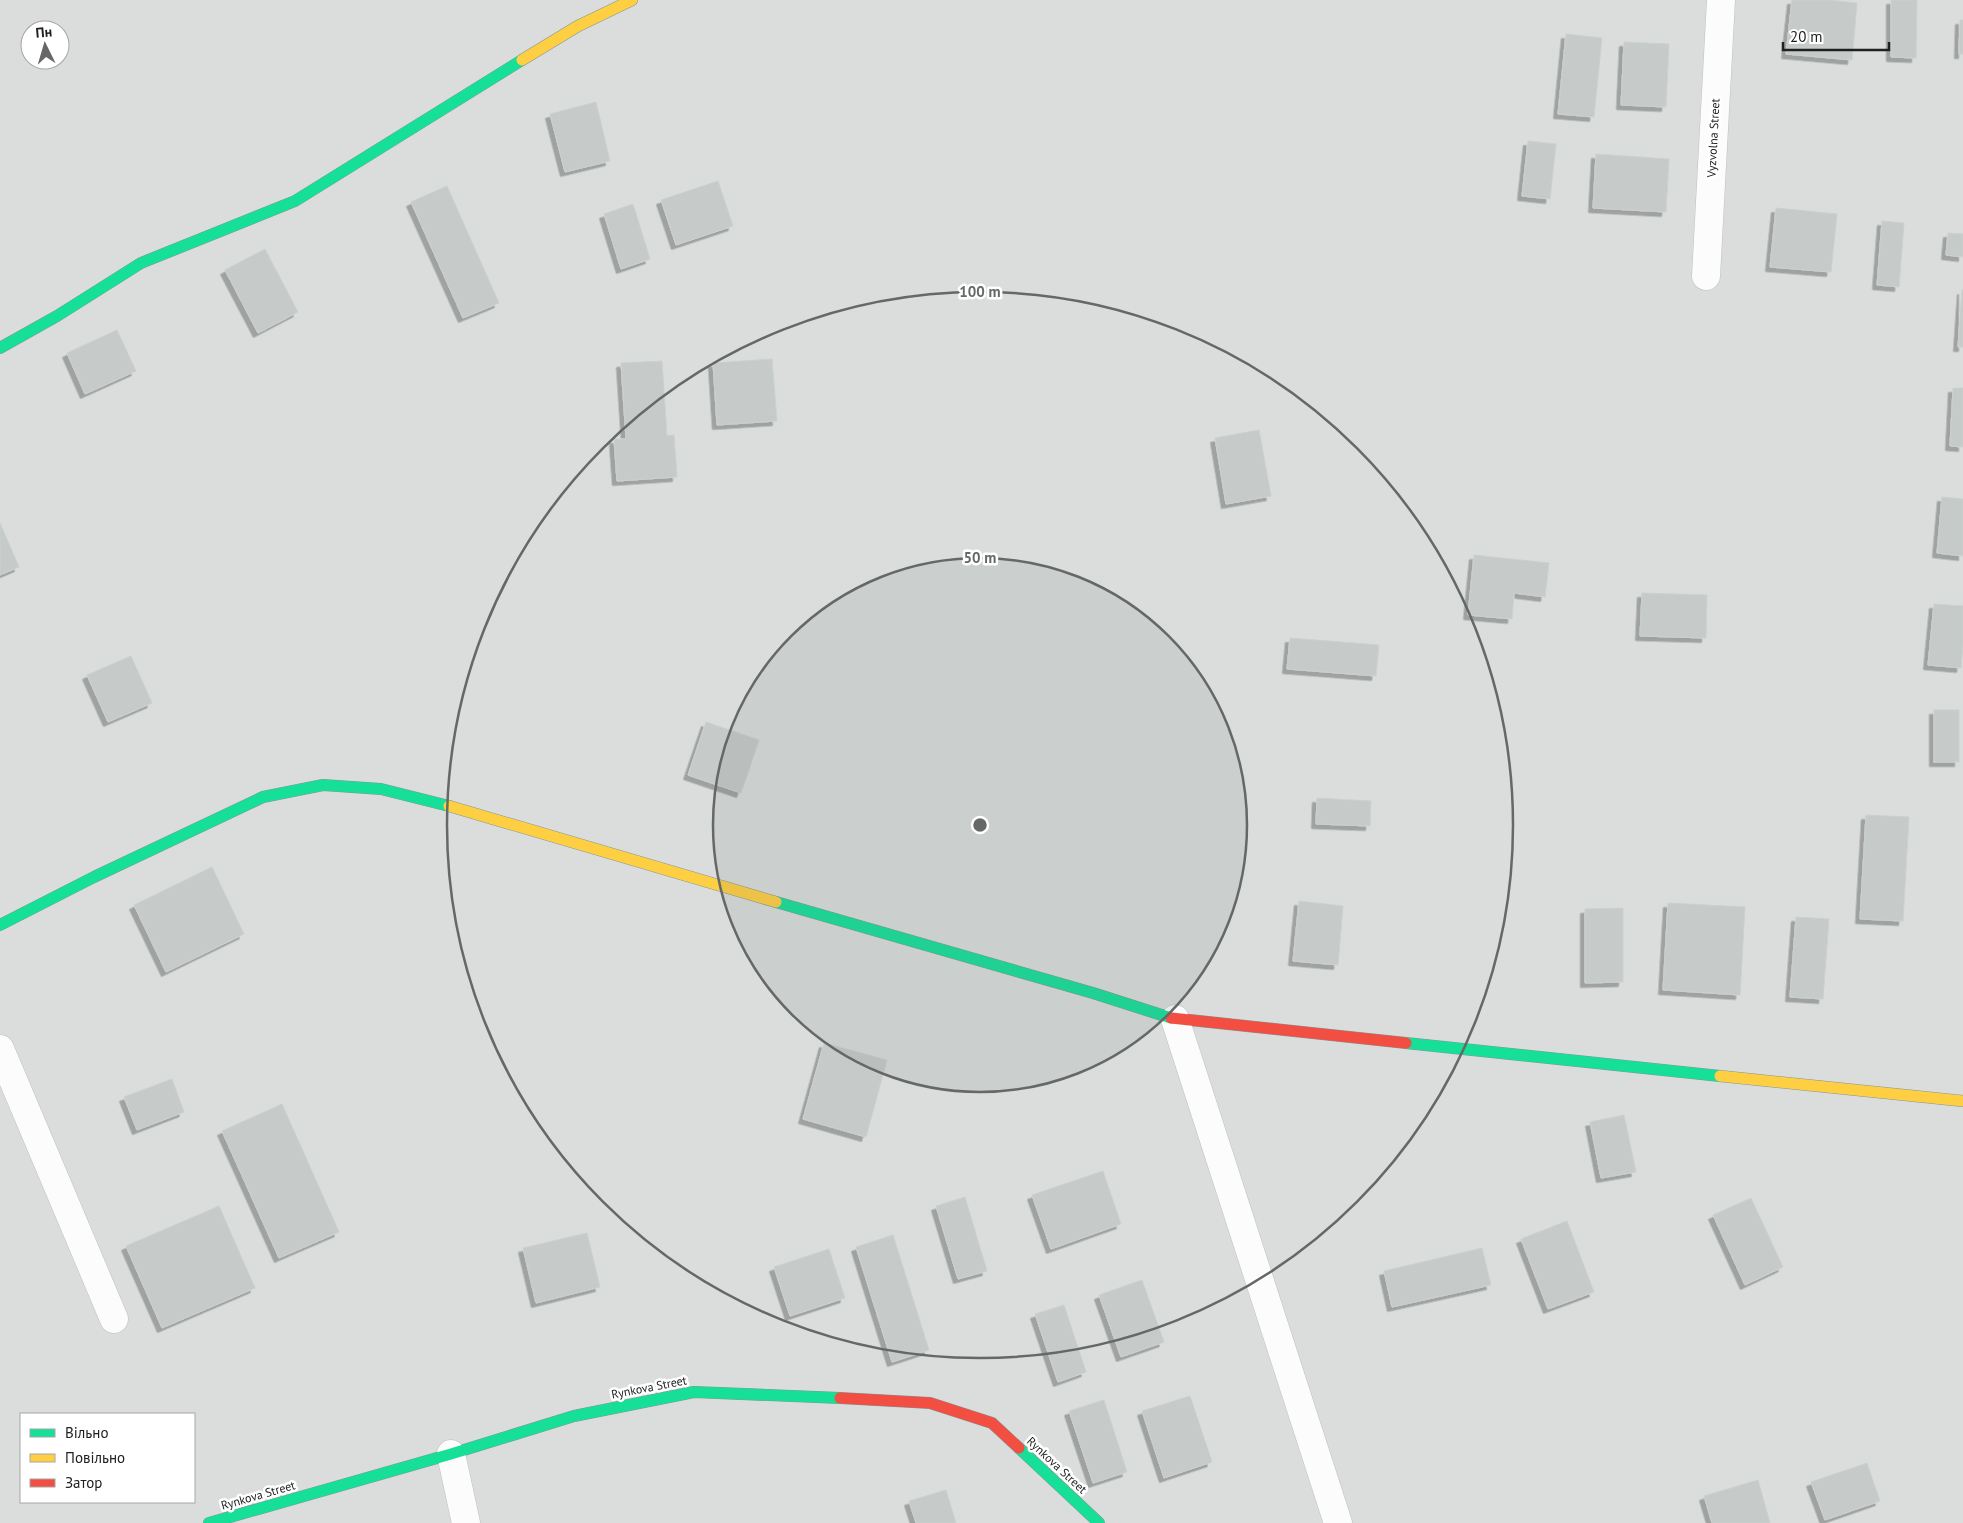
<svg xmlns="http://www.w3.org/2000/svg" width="1963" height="1523" font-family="'PT Sans',sans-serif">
<defs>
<filter id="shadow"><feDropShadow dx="-4.5" dy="4.5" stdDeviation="0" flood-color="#0004"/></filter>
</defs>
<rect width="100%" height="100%" fill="#e8eeec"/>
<path fill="#dadddc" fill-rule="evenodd" d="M0,0H1963V1523H0ZM30,30H60V60H30ZM21,1414H194V1502H21Z"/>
<g fill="#c6cbc9" stroke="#cad1ce" filter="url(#shadow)">
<polygon points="1792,0 1829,0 1857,3 1852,60 1786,54"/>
<polygon points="1891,0 1917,0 1916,58 1891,57"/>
<polygon points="1960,20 1963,20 1963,54 1959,54"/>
<polygon points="1566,34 1602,38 1594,117 1558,114"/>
<polygon points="1624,42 1669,44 1666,107 1621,105"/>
<polygon points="596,102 610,161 565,172 550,114"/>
<polygon points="1528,141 1556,144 1550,199 1522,196"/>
<polygon points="1596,154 1669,159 1666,212 1593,208"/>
<polygon points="718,181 733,226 676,245 661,200"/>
<polygon points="447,186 499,303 463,318 411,202"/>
<polygon points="633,204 650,259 621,269 604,214"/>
<polygon points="1776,208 1837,214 1831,272 1770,267"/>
<polygon points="1882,221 1904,223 1899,287 1877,285"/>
<polygon points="1948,233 1963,234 1963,257 1946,255"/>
<polygon points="265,249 298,312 258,333 225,270"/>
<polygon points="1962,290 1963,290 1963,347 1958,347"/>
<polygon points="117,330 136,371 85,394 67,353"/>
<polygon points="772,359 777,421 717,425 713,363"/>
<polygon points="662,361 667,436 674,435 677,477 617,481 614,439 626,439 621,363"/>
<polygon points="1953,388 1963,388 1963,447 1950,446"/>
<polygon points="1259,430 1271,496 1226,504 1215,438"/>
<polygon points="1942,497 1963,499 1963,556 1937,553"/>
<polygon points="0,523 19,567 0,575"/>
<polygon points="1474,555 1549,563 1545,597 1514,593 1512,619 1468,615"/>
<polygon points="1642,593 1707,595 1706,638 1640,636"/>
<polygon points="1934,604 1963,606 1963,645 1961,668 1928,665"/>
<polygon points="1290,638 1379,645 1376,676 1287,669"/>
<polygon points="131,656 152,703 108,722 87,675"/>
<rect x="1934" y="710" width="25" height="52"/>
<polygon points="706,722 759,740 741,793 688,775"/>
<polygon points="1317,798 1371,801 1370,826 1316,824"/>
<polygon points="1866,815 1909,817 1903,921 1860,919"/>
<polygon points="212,867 244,934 166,972 134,905"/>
<polygon points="1299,901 1343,906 1338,965 1293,961"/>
<polygon points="1668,903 1745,907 1740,995 1663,990"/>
<polygon points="1623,908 1623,982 1585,983 1585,909"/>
<polygon points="1796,917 1829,919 1823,999 1790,997"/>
<polygon points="824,1043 887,1060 866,1137 803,1119"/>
<polygon points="172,1079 184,1112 137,1130 124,1097"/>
<polygon points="282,1104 339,1232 279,1258 222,1131"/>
<polygon points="1624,1115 1636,1172 1601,1178 1590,1122"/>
<polygon points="1103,1171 1121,1224 1051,1249 1032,1195"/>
<polygon points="965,1197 987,1271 958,1279 936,1206"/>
<polygon points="1751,1198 1783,1267 1745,1285 1713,1215"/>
<polygon points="219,1206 255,1288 162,1328 126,1246"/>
<polygon points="1567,1221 1594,1292 1548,1309 1521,1239"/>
<polygon points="587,1233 600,1287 536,1303 523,1248"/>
<polygon points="893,1235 929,1350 892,1362 856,1247"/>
<polygon points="1482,1248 1491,1285 1392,1307 1384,1271"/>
<polygon points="829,1249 845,1298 790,1316 774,1267"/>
<polygon points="1142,1280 1164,1342 1121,1357 1099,1295"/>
<polygon points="1064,1305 1086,1372 1058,1382 1035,1314"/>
<polygon points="1190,1396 1212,1462 1164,1478 1142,1411"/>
<polygon points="1104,1400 1127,1472 1093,1483 1069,1411"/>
<polygon points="1867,1463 1880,1501 1825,1520 1811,1482"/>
<polygon points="1758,1480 1770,1523 1712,1523 1704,1496"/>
<polygon points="946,1490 956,1523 916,1523 909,1501"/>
</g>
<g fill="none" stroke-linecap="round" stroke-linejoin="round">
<g stroke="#bfc1c1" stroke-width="29">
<g id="street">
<polyline points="1706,276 1721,0"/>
<polyline points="1175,1019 1338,1523"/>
<polyline points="0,1049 114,1319"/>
<polyline points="451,1454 466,1523"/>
</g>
</g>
<g stroke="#809698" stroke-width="12">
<g id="fast">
<polyline points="0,348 57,316 141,263 295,201 522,60"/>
<polyline points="776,902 1093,993 1171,1018"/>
<polyline points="0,925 94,877 263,797 323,785 381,789 449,806"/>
<polyline points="1406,1043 1720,1076"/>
<polyline points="1019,1448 1099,1523"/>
<polyline points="209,1523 451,1454 574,1416 694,1392 840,1398"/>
</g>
</g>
<g stroke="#809698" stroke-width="12">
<g id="slow">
<polyline points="522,60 578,26 632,0"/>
<polyline points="449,806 776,902"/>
<polyline points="1720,1076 1963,1101"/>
</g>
</g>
<g stroke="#809698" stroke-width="12">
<g id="jam">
<polyline points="1171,1018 1406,1043"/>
<polyline points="840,1398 930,1403 992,1423 1019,1448"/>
</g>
</g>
<use href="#street" stroke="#fcfcfc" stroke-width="28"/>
<use href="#fast" stroke="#16e098" stroke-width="11"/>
<use href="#slow" stroke="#ffcf43" stroke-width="11"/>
<use href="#jam" stroke="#f24e42" stroke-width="11"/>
</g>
<circle cx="980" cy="825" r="267" fill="#666867" fill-opacity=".12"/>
<g fill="none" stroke="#666867" stroke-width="2.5">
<circle cx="980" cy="825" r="267"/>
<circle cx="980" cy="825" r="533"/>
</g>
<g text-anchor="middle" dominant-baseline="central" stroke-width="5" stroke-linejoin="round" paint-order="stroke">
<g font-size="12" fill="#202020" stroke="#fff">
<text transform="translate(1713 138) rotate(-87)">Vyzvolna Street</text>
<text transform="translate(649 1387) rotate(-11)">Rynkova Street</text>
<text transform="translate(1057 1465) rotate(43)">Rynkova Street</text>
<text transform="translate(258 1495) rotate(-16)">Rynkova Street</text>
</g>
</g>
<circle cx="980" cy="825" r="8" fill="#666867" stroke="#fff" stroke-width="2.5"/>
<g font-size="15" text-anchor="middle" font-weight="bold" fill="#666867" stroke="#fff" stroke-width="5" stroke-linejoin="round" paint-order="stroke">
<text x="980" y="297">100 m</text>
<text x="980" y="563">50 m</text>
</g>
<rect x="20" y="1413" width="175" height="90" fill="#ffffff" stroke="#a6a6a6"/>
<rect x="30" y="1429" width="25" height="8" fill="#16e098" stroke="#a6a6a6"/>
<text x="65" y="1438" font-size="15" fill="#202020">Вільно</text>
<rect x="30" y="1454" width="25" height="8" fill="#ffcf43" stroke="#a6a6a6"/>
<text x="65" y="1463" font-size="15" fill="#202020">Повільно</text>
<rect x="30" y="1479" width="25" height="8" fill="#f24e42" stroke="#a6a6a6"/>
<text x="65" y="1488" font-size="15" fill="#202020">Затор</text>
<g transform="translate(45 45) rotate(355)"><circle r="24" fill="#ffffff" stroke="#a6a6a6"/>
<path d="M0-4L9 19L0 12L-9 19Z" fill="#666867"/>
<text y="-8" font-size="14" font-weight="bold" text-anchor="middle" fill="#202020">Пн</text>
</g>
<path d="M1783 42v8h106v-8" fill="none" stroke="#202020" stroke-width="2.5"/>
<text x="1790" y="42" font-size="15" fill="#202020" stroke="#ffffff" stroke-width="4" paint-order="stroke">20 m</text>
</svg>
